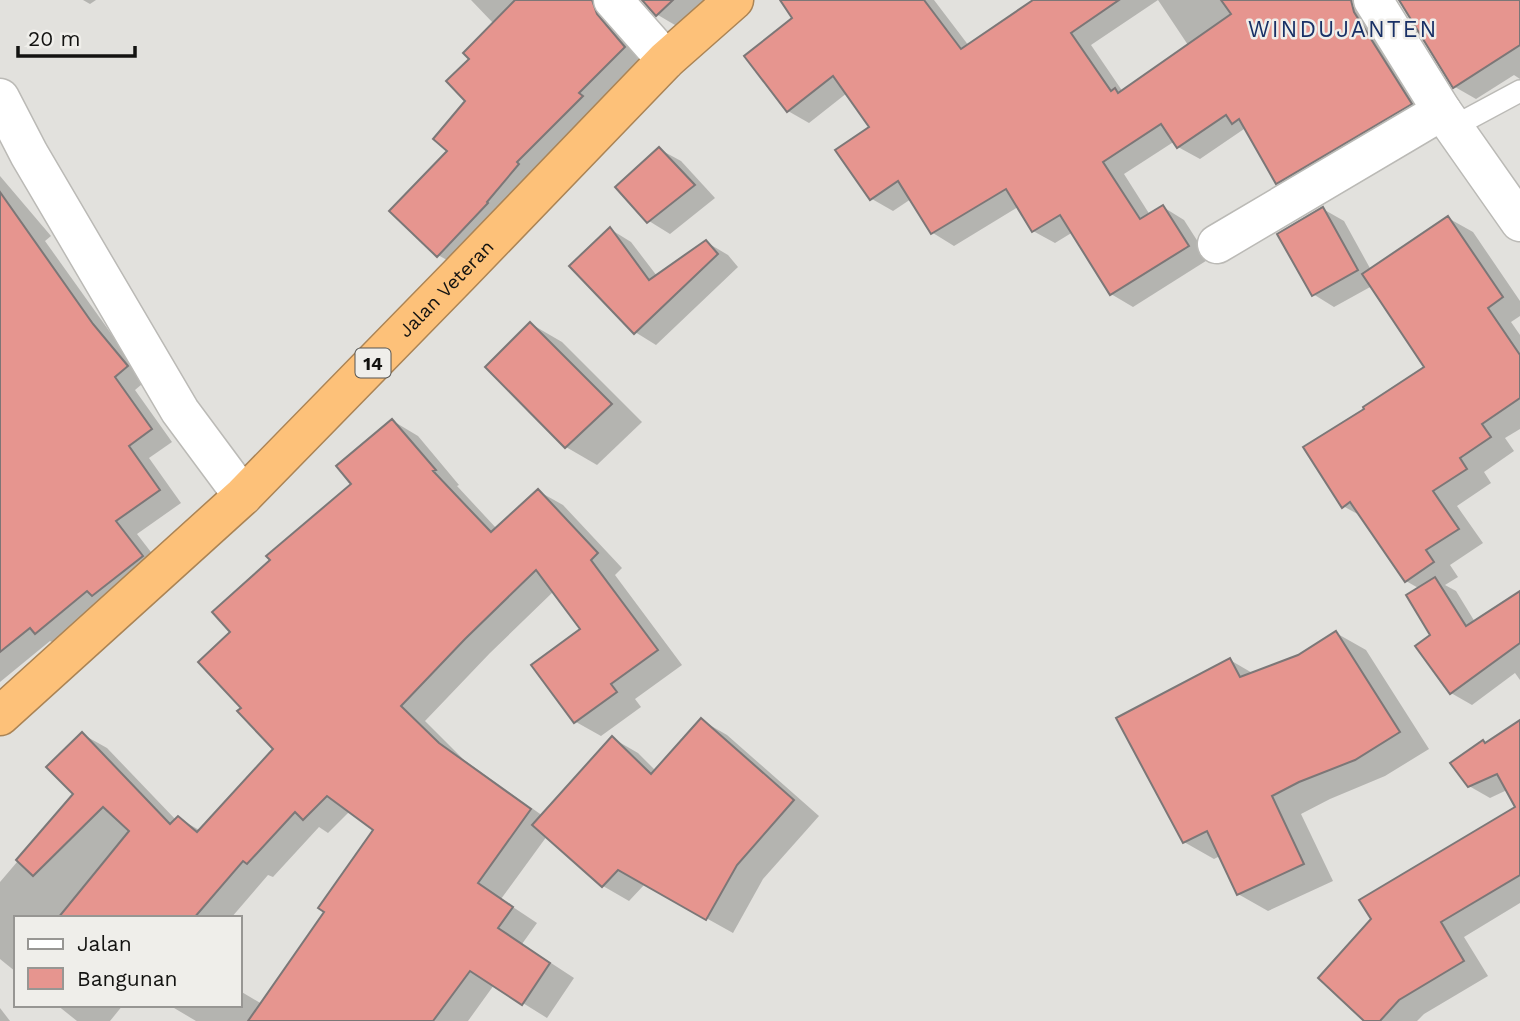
<svg xmlns="http://www.w3.org/2000/svg" width="1520" height="1021" font-family="'Work Sans',sans-serif">
<rect width="100%" height="100%" fill="#e2e1dd"/>
<g fill="#0003" fill-rule="evenodd">
<polygon points="83,0 96,0 90,4"/>
<polygon points="471,0 619,0 647,61 461,268 438,255 450,151 468,100 472,59 494,24"/>
<polygon points="645,0 717,0 680,28 658,15"/>
<path d="M798,0H934L969,46L1037,0H1377L1432,116L1299,195L1277,182L1248,131L1244,129L1200,159L1178,147L1175,141L1124,174L1150,215L1163,207L1184,220L1209,259L1133,307L1111,294L1073,232L1055,243L1033,231L1018,207L954,246L933,233L911,199L893,211L872,199V127L847,93L809,123L788,111ZM1158,0L1188,45L1123,92L1091,45Z"/>
<polygon points="1401,0 1520,0 1520,79 1514,75 1476,99 1455,87"/>
<polygon points="659,149 681,161 715,198 670,234 649,221"/>
<polygon points="0,176 51,236 45,241 115,339 148,379 135,390 172,442 149,458 181,503 137,534 164,569 58,645 50,641 0,682"/>
<polygon points="1323,209 1344,221 1371,270 1448,218 1473,232 1520,301 1520,316 1511,322 1520,335 1520,429 1505,438 1514,451 1484,472 1491,483 1457,506 1483,543 1450,565 1458,577 1445,585 1456,591 1475,622 1520,593 1520,680 1515,673 1472,705 1451,693 1417,646 1432,635 1420,589 1406,581 1363,517 1343,506 1367,409 1427,367 1372,286 1334,307 1313,294"/>
<polygon points="610,229 631,242 657,276 706,242 728,255 738,267 656,345 635,332"/>
<polygon points="531,324 562,342 642,422 597,465 566,447 487,367"/>
<polygon points="393,421 418,436 459,485 457,486 497,529 538,491 563,505 622,568 615,575 682,665 635,699 641,707 601,736 576,722 583,630 554,591 490,653 425,721 464,760 543,816 612,738 638,753 656,771 701,720 727,735 819,816 763,879 733,933 645,884 629,901 603,886 547,836 501,899 537,923 522,944 574,978 547,1018 494,985 468,1021 196,1021 169,1005 240,1005 240,991 262,1004 326,912 375,830 350,811 328,833 319,827 273,877 268,875 231,918 16,918 16,972 0,959 0,882 75,794 82,734 107,748 176,820 178,818 201,831 275,749 243,708 233,632 354,484"/>
<polygon points="1336,633 1366,650 1429,749 1385,776 1330,799 1301,814 1333,881 1268,911 1238,894 1220,856 1214,859 1184,842 1230,660 1254,674 1299,657"/>
<polygon points="1520,722 1520,802 1507,790 1490,798 1469,786 1487,744"/>
<polygon points="1520,807 1520,903 1464,937 1488,976 1424,1014 1417,1021 1367,1021"/>
<polygon points="57,1005 123,1005 110,1021 77,1021"/>
<polygon points="0,1008 10,1021 0,1021"/>
</g>
<g fill="#e6958f" stroke="#7c7777" stroke-width="2">
<polygon points="515,0 592,0 597,14 625,47 579,93 583,96 517,162 519,164 487,202 488,203 437,257 389,211 447,151 433,139 465,101 446,81 469,59 463,53"/>
<polygon points="642,0 673,0 656,16"/>
<polygon points="780,0 924,0 961,49 1033,0 1119,0 1071,33 1111,91 1115,88 1118,93 1231,14 1221,0 1351,0 1354,12 1412,104 1276,184 1239,119 1232,124 1226,115 1177,148 1161,124 1103,162 1140,219 1163,205 1189,246 1110,295 1060,215 1032,232 1006,189 931,234 898,181 870,200 835,150 869,127 833,76 787,112 744,56 792,18"/>
<polygon points="1399,0 1520,0 1520,45 1453,88"/>
<polygon points="659,147 695,185 647,223 615,187"/>
<polygon points="0,192 93,324 128,366 115,377 152,429 129,446 160,490 116,521 143,556 92,596 87,591 35,634 30,628 0,652"/>
<polygon points="1323,207 1358,270 1312,296 1277,234"/>
<polygon points="1448,216 1503,297 1488,308 1520,355 1520,398 1482,424 1491,437 1460,458 1467,469 1433,491 1459,529 1426,550 1434,562 1405,582 1350,502 1342,508 1303,447 1364,409 1363,407 1424,367 1362,274"/>
<polygon points="610,227 649,280 706,240 718,254 634,334 569,266"/>
<polygon points="530,322 612,404 565,448 485,367"/>
<polygon points="392,419 436,470 433,471 491,532 538,489 598,553 591,560 658,650 611,684 617,692 574,723 531,665 580,629 536,570 465,639 401,706 439,743 531,809 478,883 513,907 498,928 550,963 522,1005 470,971 433,1021 248,1021 324,912 318,908 373,830 327,796 303,820 295,812 247,864 243,861 194,918 58,918 129,831 103,807 33,876 16,860 73,794 46,767 82,732 170,824 178,816 197,832 273,749 237,711 241,708 198,662 230,632 212,612 270,560 266,556 351,484 336,466"/>
<polygon points="1435,577 1466,626 1520,591 1520,643 1450,694 1415,646 1430,635 1406,595"/>
<polygon points="1336,631 1400,732 1355,760 1299,782 1272,796 1304,864 1237,895 1207,831 1183,843 1116,718 1230,658 1240,677 1298,655"/>
<polygon points="701,718 794,800 737,865 706,920 618,870 602,887 532,825 612,736 651,774"/>
<polygon points="1520,720 1520,875 1441,922 1464,961 1399,1000 1380,1021 1364,1021 1318,978 1371,919 1359,900 1515,807 1497,774 1468,787 1450,763 1483,740 1485,743"/>
</g>
<g fill="none" stroke-linecap="round" stroke-linejoin="round">
<g stroke="#bbbab6" stroke-width="24">
<polyline id="lane" points="1453,127 1520,91"/>
</g>
<g stroke="#bbbab6" stroke-width="41">
<g id="street">
<polyline points="613,0 666,60"/>
<polyline points="1373,0 1442,111 1520,222"/>
<polyline points="0,98 29,154 180,411 243,496"/>
<polyline points="1217,244 1442,111"/>
</g>
</g>
<g stroke="#ab8455" stroke-width="41">
<g id="highway">
<path id="s1" d="M0,716L243,496L459,275L666,60L734,0"/>
</g>
</g>
<use href="#lane" stroke="#fff" stroke-width="21"/>
<use href="#street" stroke="#fff" stroke-width="38"/>
<use href="#highway" stroke="#fdc179" stroke-width="38"/>
</g>
<g text-anchor="middle" dominant-baseline="central" stroke-width="5" stroke-linejoin="round" paint-order="stroke">
<rect fill="#efeeea" stroke="#555552" stroke-width="2" x="355.5" y="348.5" width="35" height="29" rx="5"/>
<g font-size="18" font-weight="bold" fill="#131311">
<text x="373" y="363">14</text>
</g>
<g font-size="19" fill="#131311" stroke="#efeeea">
<text stroke="none"><textPath href="#s1" startOffset="618">Jalan Veteran</textPath></text>
</g>
<g font-size="23" letter-spacing="2" fill="#183066" stroke="#efeeea">
<text x="1343" y="29">WINDUJANTEN</text>
</g>
</g>
<rect x="14" y="916" width="228" height="91" fill="#efeeea" stroke="#979693" stroke-width="2"/>
<rect x="28" y="939" width="35" height="10" fill="#ffffff" stroke="#979693" stroke-width="2"/>
<text x="77" y="951" font-size="21" fill="#131311">Jalan</text>
<rect x="28" y="968" width="35" height="21" fill="#e6958f" stroke="#979693" stroke-width="2"/>
<text x="77" y="986" font-size="21" fill="#131311">Bangunan</text>
<path d="M18 46v10h117v-10" fill="none" stroke="#131311" stroke-width="3.5"/>
<text x="28" y="46" font-size="21" fill="#131311" stroke="#efeeea" stroke-width="5" paint-order="stroke">20 m</text>
</svg>
